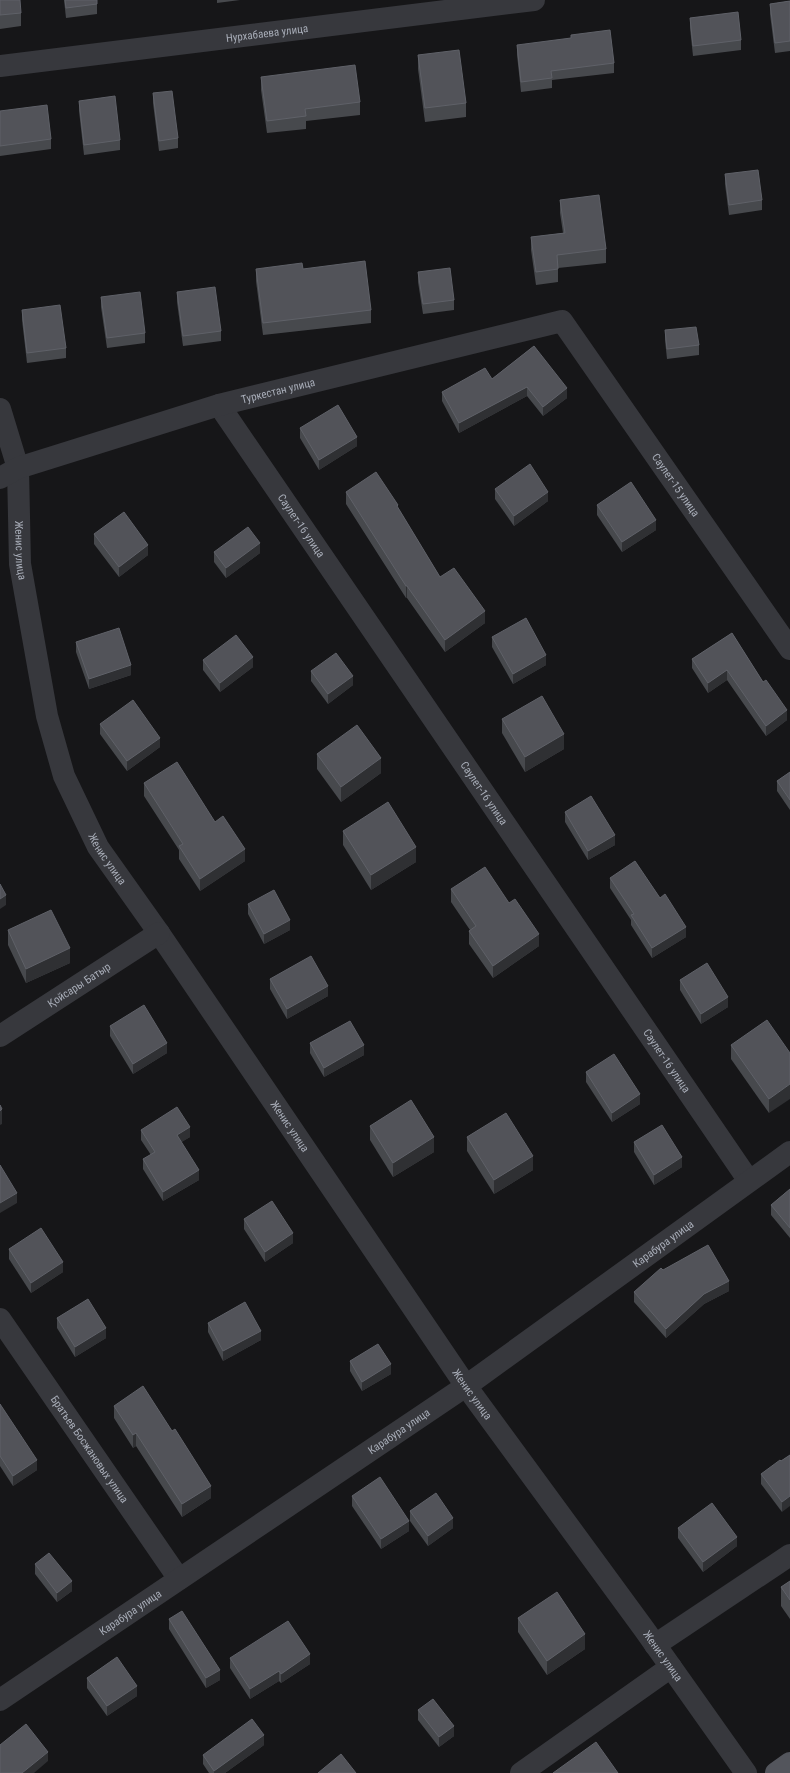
<svg xmlns="http://www.w3.org/2000/svg" width="790" height="1773" font-family="'Roboto Condensed',sans-serif">
<rect width="100%" height="100%" fill="#161618"/>
<g fill="none" stroke-linecap="round" stroke-linejoin="round">
<g stroke="#37383d" stroke-width="22">
<path id="s1" d="M0,66L534,0"/>
<path id="s2" d="M219,405L749,1181"/>
<path id="s3" d="M0,409L18,468L20,564L47,716L64,776L98,847L159,933L466,1386L644,1629L746,1773"/>
<path id="s4" d="M0,478L18,468L219,405L562,321L790,649"/>
<path id="s5" d="M0,1036L159,933"/>
<path id="s6" d="M0,1319L179,1579"/>
<polyline points="655,1645 790,1555"/>
<path id="s7" d="M0,1700L466,1386L790,1152"/>
<polyline points="521,1773 671,1667"/>
</g>
<polyline stroke="#53555c" stroke-width="22" points="776,1773 790,1763"/>
</g>
<g fill="#47494d">
<polygon points="0,0 21,13 21,26 0,29"/>
<polygon points="64,0 97,0 97,14 66,18"/>
<polygon points="217,0 240,0 217,3"/>
<polygon points="790,1 790,51 775,53 770,14 770,4"/>
<polygon points="690,18 741,40 741,50 693,56 690,28"/>
<polygon points="517,45 614,63 614,73 552,80 552,88 521,92 517,55"/>
<polygon points="418,55 466,103 466,117 425,122 418,69"/>
<polygon points="261,77 360,102 360,115 306,121 306,129 267,133 261,90"/>
<polygon points="153,93 178,138 178,148 159,151 153,103"/>
<polygon points="79,101 120,140 120,150 84,155 79,111"/>
<polygon points="0,111 51,139 51,149 0,156"/>
<polygon points="725,174 762,200 762,210 729,215 725,184"/>
<polygon points="560,200 606,249 606,263 558,268 558,282 536,285 531,250 531,237 563,233 560,213"/>
<polygon points="256,269 303,269 371,310 371,323 263,335 256,281"/>
<polygon points="418,272 454,300 454,310 423,314 418,282"/>
<polygon points="177,292 221,331 221,341 183,346 177,302"/>
<polygon points="101,297 145,333 145,343 107,348 101,307"/>
<polygon points="22,310 66,348 66,358 27,363 22,320"/>
<polygon points="665,330 699,345 699,355 667,359 665,340"/>
<polygon points="534,346 567,398 543,416 527,396 459,433 442,401 442,392 492,379"/>
<polygon points="300,428 357,446 319,470 300,438"/>
<polygon points="495,489 548,501 514,526 495,499"/>
<polygon points="346,492 398,508 440,577 485,623 445,652 407,598 406,598 346,504"/>
<polygon points="597,505 656,530 622,552 597,515"/>
<polygon points="94,534 148,555 119,577 94,544"/>
<polygon points="214,552 260,553 226,578 214,562"/>
<polygon points="732,633 787,720 766,736 727,680 708,693 692,668 692,659"/>
<polygon points="492,637 546,665 513,684 492,647"/>
<polygon points="76,642 131,675 89,689 76,652"/>
<polygon points="203,660 253,667 220,692 203,670"/>
<polygon points="311,671 353,685 328,704 311,681"/>
<polygon points="502,719 564,749 525,772 502,733"/>
<polygon points="100,724 160,747 127,771 100,734"/>
<polygon points="317,754 381,773 341,802 317,769"/>
<polygon points="790,772 790,810 777,791 777,781"/>
<polygon points="144,783 215,822 245,861 200,891 179,859 179,850 144,796"/>
<polygon points="565,812 615,845 588,860 565,822"/>
<polygon points="343,831 416,862 371,890 343,845"/>
<polygon points="610,878 686,937 652,958 631,925 631,920 610,888"/>
<polygon points="451,889 539,946 493,978 469,944 469,931 470,930 451,902"/>
<polygon points="248,904 290,930 264,944 248,914"/>
<polygon points="8,930 70,963 26,983 8,945"/>
<polygon points="270,979 328,996 287,1019 270,989"/>
<polygon points="680,980 728,1007 701,1024 680,990"/>
<polygon points="110,1026 167,1053 133,1074 110,1036"/>
<polygon points="310,1043 364,1055 324,1077 310,1053"/>
<polygon points="731,1045 790,1053 769,1113 731,1059"/>
<polygon points="586,1072 640,1104 612,1122 586,1082"/>
<polygon points="370,1126 434,1152 393,1177 370,1140"/>
<polygon points="141,1130 190,1137 181,1142 199,1180 163,1201 143,1169 143,1159 151,1155 141,1140"/>
<polygon points="467,1137 533,1170 494,1194 467,1151"/>
<polygon points="634,1142 682,1167 654,1185 634,1152"/>
<polygon points="790,1189 790,1238 771,1215 771,1205"/>
<polygon points="244,1219 293,1243 265,1262 244,1229"/>
<polygon points="9,1249 63,1272 31,1293 9,1259"/>
<polygon points="663,1270 729,1291 704,1304 666,1338 634,1302 634,1292"/>
<polygon points="57,1318 106,1338 75,1357 57,1328"/>
<polygon points="208,1323 261,1340 223,1361 208,1332"/>
<polygon points="350,1361 391,1374 362,1391 350,1371"/>
<polygon points="0,1404 37,1470 13,1486 0,1466"/>
<polygon points="114,1406 211,1498 182,1517 136,1446 133,1448 114,1418"/>
<polygon points="790,1455 782,1512 761,1484 761,1474"/>
<polygon points="352,1496 409,1531 381,1549 352,1506"/>
<polygon points="410,1511 453,1528 428,1546 410,1521"/>
<polygon points="678,1528 737,1546 703,1572 678,1538"/>
<polygon points="35,1564 72,1591 57,1602 35,1574"/>
<polygon points="790,1581 790,1619 781,1606 781,1587"/>
<polygon points="518,1618 585,1649 547,1675 518,1632"/>
<polygon points="169,1619 220,1680 206,1688 169,1629"/>
<polygon points="230,1658 310,1664 281,1683 279,1681 250,1699 230,1668"/>
<polygon points="87,1678 137,1696 107,1716 87,1688"/>
<polygon points="418,1710 454,1736 439,1747 418,1720"/>
<polygon points="264,1745 225,1773 209,1773 203,1764 203,1755"/>
</g>
<g fill="#2f3033">
<polygon points="527,387 527,396 459,433 459,423"/>
<polygon points="567,388 567,398 543,416 543,407"/>
<polygon points="357,437 357,446 319,470 319,460"/>
<polygon points="548,492 548,501 514,526 514,516"/>
<polygon points="656,520 656,530 622,552 622,542"/>
<polygon points="260,543 260,553 226,578 226,568"/>
<polygon points="148,545 148,555 119,577 119,567"/>
<rect x="406" y="586" width="1" height="12"/>
<polygon points="485,611 485,623 445,652 445,640"/>
<polygon points="546,655 546,665 513,684 513,674"/>
<polygon points="253,657 253,667 220,692 220,683"/>
<polygon points="131,665 131,675 89,689 89,679"/>
<polygon points="727,670 727,680 708,693 708,683"/>
<polygon points="353,676 353,685 328,704 328,694"/>
<polygon points="787,710 787,720 766,736 766,726"/>
<polygon points="564,734 564,749 525,772 525,757"/>
<polygon points="160,738 160,747 127,771 127,761"/>
<polygon points="381,758 381,773 341,802 341,787"/>
<polygon points="615,835 615,845 588,860 588,851"/>
<polygon points="416,847 416,862 371,890 371,875"/>
<polygon points="245,849 245,861 200,891 200,879"/>
<polygon points="6,895 6,905 0,909 0,899"/>
<polygon points="290,920 290,930 264,944 264,934"/>
<polygon points="686,927 686,937 652,958 652,948"/>
<polygon points="539,934 539,946 493,978 493,966"/>
<polygon points="70,948 70,963 26,983 26,969"/>
<polygon points="328,986 328,996 287,1019 287,1009"/>
<polygon points="728,997 728,1007 701,1024 701,1014"/>
<polygon points="167,1043 167,1053 133,1074 133,1064"/>
<polygon points="364,1045 364,1055 324,1077 324,1068"/>
<polygon points="790,1084 790,1099 769,1113 769,1099"/>
<polygon points="640,1094 640,1104 612,1122 612,1113"/>
<polygon points="2,1109 2,1124 0,1125 0,1111"/>
<polygon points="190,1127 190,1137 177,1145 177,1135"/>
<polygon points="434,1137 434,1152 393,1177 393,1163"/>
<polygon points="533,1156 533,1170 494,1194 494,1180"/>
<polygon points="682,1157 682,1167 654,1185 654,1175"/>
<polygon points="199,1170 199,1180 163,1201 163,1192"/>
<polygon points="17,1193 17,1203 0,1213 0,1203"/>
<polygon points="293,1233 293,1243 265,1262 265,1252"/>
<polygon points="63,1262 63,1272 31,1293 31,1283"/>
<polygon points="729,1281 729,1291 704,1304 666,1338 666,1329 704,1294"/>
<polygon points="106,1328 106,1338 75,1357 75,1347"/>
<polygon points="261,1331 261,1340 223,1361 223,1351"/>
<polygon points="391,1364 391,1374 362,1391 362,1382"/>
<polygon points="136,1433 136,1446 133,1448 133,1435"/>
<polygon points="37,1460 37,1470 13,1486 13,1476"/>
<polygon points="211,1486 211,1498 182,1517 182,1504"/>
<polygon points="790,1496 790,1506 782,1512 782,1502"/>
<polygon points="453,1518 453,1528 428,1546 428,1536"/>
<polygon points="409,1521 409,1531 381,1549 381,1539"/>
<polygon points="737,1537 737,1546 703,1572 703,1562"/>
<polygon points="72,1581 72,1591 57,1602 57,1593"/>
<polygon points="585,1634 585,1649 547,1675 547,1661"/>
<polygon points="310,1654 310,1664 281,1683 281,1674"/>
<polygon points="220,1670 220,1680 206,1688 206,1678"/>
<polygon points="279,1671 279,1681 250,1699 250,1689"/>
<polygon points="137,1686 137,1696 107,1716 107,1706"/>
<polygon points="454,1726 454,1736 439,1747 439,1737"/>
<polygon points="264,1735 264,1745 225,1773 214,1773 214,1771"/>
<polygon points="48,1752 48,1761 34,1773 22,1773"/>
</g>
<g fill="#525359" stroke="#5f6168">
<polygon points="0,0 20,0 21,13 0,15"/>
<polygon points="65,0 97,0 97,4 66,8"/>
<polygon points="790,1 790,41 775,43 770,4"/>
<polygon points="738,12 741,40 693,46 690,18"/>
<polygon points="610,30 614,63 551,71 552,78 521,82 517,45 571,38 571,35"/>
<polygon points="459,50 466,103 425,108 418,55"/>
<polygon points="355,65 360,102 305,109 306,116 267,121 261,77"/>
<polygon points="172,91 178,138 159,141 153,93"/>
<polygon points="115,96 120,140 84,145 79,101"/>
<polygon points="47,105 51,139 0,146 0,111"/>
<polygon points="758,170 762,200 729,205 725,174"/>
<polygon points="599,195 606,249 557,255 558,269 536,272 531,237 565,233 560,200"/>
<polygon points="365,261 371,310 263,323 256,269 302,263 303,269"/>
<polygon points="450,268 454,300 423,304 418,272"/>
<polygon points="215,287 221,331 183,336 177,292"/>
<polygon points="140,292 145,333 107,338 101,297"/>
<polygon points="60,305 66,348 27,353 22,310"/>
<polygon points="696,327 699,345 667,349 665,330"/>
<polygon points="534,346 567,388 543,407 527,387 459,423 442,392 485,368 492,379"/>
<polygon points="338,405 357,437 319,460 300,428"/>
<polygon points="530,464 548,492 514,516 495,489"/>
<polygon points="376,472 398,505 397,506 440,577 454,568 485,611 445,640 407,586 406,586 346,492"/>
<polygon points="631,482 656,520 622,542 597,505"/>
<polygon points="124,512 148,545 119,567 94,534"/>
<polygon points="248,527 260,543 226,568 214,552"/>
<polygon points="526,618 546,655 513,674 492,637"/>
<polygon points="119,628 131,665 89,679 76,642"/>
<polygon points="732,633 763,682 766,680 787,710 766,726 727,670 708,683 692,659"/>
<polygon points="236,635 253,657 220,683 203,660"/>
<polygon points="336,653 353,676 328,694 311,671"/>
<polygon points="542,696 564,734 525,757 502,719"/>
<polygon points="133,700 160,738 127,761 100,724"/>
<polygon points="357,725 381,758 341,787 317,754"/>
<polygon points="177,762 215,822 223,816 245,849 200,879 179,846 183,844 144,783"/>
<polygon points="790,772 790,800 777,781"/>
<polygon points="591,796 615,835 588,851 565,812"/>
<polygon points="388,802 416,847 371,875 343,831"/>
<polygon points="635,861 660,898 665,894 686,927 652,948 631,915 634,914 610,878"/>
<polygon points="485,867 509,903 515,899 539,934 493,966 469,931 476,926 451,889"/>
<polygon points="0,884 6,895 0,899"/>
<polygon points="274,890 290,920 264,934 248,904"/>
<polygon points="51,910 70,948 26,969 8,930"/>
<polygon points="311,956 328,986 287,1009 270,979"/>
<polygon points="707,963 728,997 701,1014 680,980"/>
<polygon points="144,1005 167,1043 133,1064 110,1026"/>
<polygon points="767,1020 790,1053 790,1084 769,1099 731,1045"/>
<polygon points="350,1021 364,1045 324,1068 310,1043"/>
<polygon points="614,1054 640,1094 612,1113 586,1072"/>
<polygon points="411,1100 434,1137 393,1163 370,1126"/>
<polygon points="0,1105 2,1109 0,1111"/>
<polygon points="177,1107 190,1127 177,1135 199,1170 163,1192 143,1159 155,1152 141,1130"/>
<polygon points="506,1113 533,1156 494,1180 467,1137"/>
<polygon points="662,1125 682,1157 654,1175 634,1142"/>
<polygon points="0,1165 17,1193 0,1203"/>
<polygon points="790,1189 790,1228 771,1205"/>
<polygon points="272,1201 293,1233 265,1252 244,1219"/>
<polygon points="41,1228 63,1262 31,1283 9,1249"/>
<polygon points="708,1245 729,1281 704,1294 666,1329 634,1292 661,1268 663,1270"/>
<polygon points="88,1299 106,1328 75,1347 57,1318"/>
<polygon points="245,1302 261,1331 223,1351 208,1323"/>
<polygon points="378,1344 391,1364 362,1382 350,1361"/>
<polygon points="143,1386 172,1431 175,1429 211,1486 182,1504 136,1433 133,1435 114,1406"/>
<polygon points="0,1404 37,1460 13,1476 0,1456"/>
<polygon points="790,1455 790,1496 782,1502 761,1474 780,1460 781,1461"/>
<polygon points="380,1477 409,1521 381,1539 352,1496"/>
<polygon points="436,1493 453,1518 428,1536 410,1511"/>
<polygon points="712,1503 737,1537 703,1562 678,1528"/>
<polygon points="49,1553 72,1581 57,1593 35,1564"/>
<polygon points="790,1581 790,1600 781,1587"/>
<polygon points="557,1592 585,1634 547,1661 518,1618"/>
<polygon points="182,1611 220,1670 206,1678 169,1619"/>
<polygon points="288,1621 310,1654 281,1674 279,1671 250,1689 230,1658"/>
<polygon points="117,1657 137,1686 107,1706 87,1678"/>
<polygon points="433,1699 454,1726 439,1737 418,1710"/>
<polygon points="252,1719 264,1735 214,1771 203,1755"/>
<polygon points="26,1724 48,1752 22,1773 0,1773 0,1745"/>
<polygon points="596,1742 618,1773 553,1773"/>
<polygon points="341,1754 356,1773 318,1773"/>
</g>
<g text-anchor="middle" dominant-baseline="central" stroke-width="3" stroke-linejoin="round" paint-order="stroke">
<g font-size="11" fill="#a8adb8" stroke="#111113">
<text stroke="none"><textPath href="#s1" startOffset="269">Нурхабаева улица</textPath></text>
<text stroke="none"><textPath href="#s4" startOffset="292">Туркестан улица</textPath></text>
<text stroke="none"><textPath href="#s4" startOffset="784">Саулет-15 улица</textPath></text>
<text stroke="none"><textPath href="#s2" startOffset="146">Саулет-16 улица</textPath></text>
<text stroke="none"><textPath href="#s3" startOffset="144">Женис улица</textPath></text>
<text stroke="none"><textPath href="#s2" startOffset="470">Саулет-16 улица</textPath></text>
<text stroke="none"><textPath href="#s3" startOffset="468">Женис улица</textPath></text>
<text stroke="none"><textPath href="#s5" startOffset="94">Қойсары Батыр</textPath></text>
<text stroke="none"><textPath href="#s2" startOffset="794">Саулет-16 улица</textPath></text>
<text stroke="none"><textPath href="#s3" startOffset="792">Женис улица</textPath></text>
<text stroke="none"><textPath href="#s7" startOffset="805">Карабура улица</textPath></text>
<text stroke="none"><textPath href="#s3" startOffset="1116">Женис улица</textPath></text>
<text stroke="none"><textPath href="#s7" startOffset="481">Карабура улица</textPath></text>
<text stroke="none"><textPath href="#s6" startOffset="158">Братьев Босжановых улица</textPath></text>
<text stroke="none"><textPath href="#s7" startOffset="157">Карабура улица</textPath></text>
<text stroke="none"><textPath href="#s3" startOffset="1440">Женис улица</textPath></text>
</g>
</g>
</svg>
